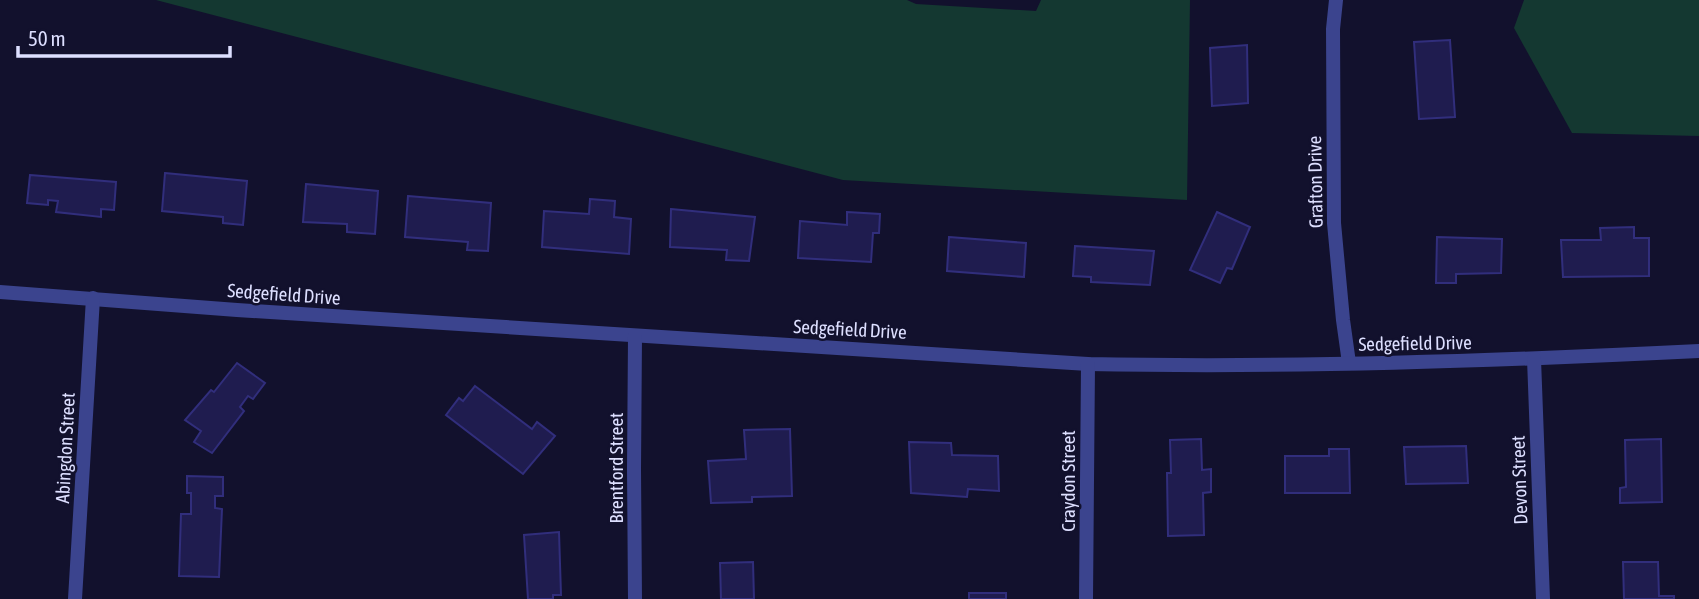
<svg xmlns="http://www.w3.org/2000/svg" width="1699" height="599" font-family="'Asap Condensed',sans-serif">
<rect width="100%" height="100%" fill="#12112d"/>
<g fill="#143831">
<polygon points="156,0 907,0 916,4 1036,11 1041,0 1190,0 1187,200 843,180"/>
<polygon points="1524,0 1699,0 1699,136 1572,133 1514,28"/>
</g>
<g fill="#1f1c4f" stroke="#312e7c" stroke-width="2">
<polygon points="1450,40 1455,117 1419,119 1414,42"/>
<polygon points="1247,45 1248,103 1212,106 1210,48"/>
<polygon points="165,173 247,181 243,225 223,223 223,217 162,211"/>
<polygon points="30,175 116,182 114,210 101,209 101,217 56,212 58,201 48,200 48,205 27,203"/>
<polygon points="306,184 378,191 375,234 347,232 347,224 303,222"/>
<polygon points="408,196 491,203 488,251 467,250 468,242 405,237"/>
<polygon points="590,199 615,201 614,217 631,219 629,254 542,247 544,211 589,214"/>
<polygon points="671,209 755,217 749,261 726,260 727,250 670,247"/>
<polygon points="847,212 880,214 879,233 873,233 871,262 798,258 800,221 847,225"/>
<polygon points="1217,212 1250,227 1232,269 1227,268 1220,283 1190,270"/>
<polygon points="1634,227 1634,238 1649,238 1649,276 1563,277 1561,240 1601,240 1600,228"/>
<polygon points="949,237 1026,243 1024,277 947,271"/>
<polygon points="1437,237 1502,239 1501,273 1456,274 1456,283 1436,283"/>
<polygon points="1075,246 1154,251 1150,285 1091,282 1091,277 1073,276"/>
<polygon points="237,363 265,383 253,399 248,396 240,407 244,411 212,453 194,442 201,431 185,420 211,390 214,392"/>
<polygon points="475,386 532,429 537,422 555,436 523,474 446,415 459,398 463,401"/>
<polygon points="790,429 792,496 752,497 752,502 711,503 708,461 746,459 744,430"/>
<polygon points="1201,439 1202,470 1211,469 1211,492 1203,493 1204,535 1168,536 1167,473 1171,473 1170,440"/>
<polygon points="1661,439 1662,502 1620,503 1620,488 1626,487 1625,440"/>
<polygon points="909,442 951,443 952,455 998,456 999,491 968,489 967,497 911,493"/>
<polygon points="1466,446 1468,483 1406,484 1404,447"/>
<polygon points="1329,449 1349,449 1350,493 1285,493 1285,456 1329,456"/>
<polygon points="187,476 223,477 223,496 215,496 215,508 222,509 219,577 179,576 181,514 191,514 191,493 187,493"/>
<polygon points="559,532 561,595 553,595 553,599 528,599 524,535"/>
<polygon points="753,562 754,599 721,599 720,563"/>
<polygon points="1623,562 1658,562 1659,596 1674,596 1674,599 1624,599"/>
<rect x="969" y="593" width="37" height="6"/>
</g>
<g fill="none" stroke-linecap="round" stroke-linejoin="round">
<g stroke="#3b448e" stroke-width="14">
<polyline points="1336,0 1333,29 1334,223 1343,320 1349,363"/>
<path d="M0,292L237,310L1088,364C1292,368 1495,361 1699,351"/>
<polyline points="1534,359 1543,599"/>
<polyline points="75,599 93,298"/>
<polyline points="635,599 634,469 635,336"/>
<polyline points="1086,599 1088,364"/>
</g>
</g>
<g text-anchor="middle" dominant-baseline="central" stroke-width="5" stroke-linejoin="round" paint-order="stroke">
<g font-size="19" fill="#dddfff" stroke="#12112d">
<text transform="translate(1315 182) rotate(-91)">Grafton Drive</text>
<text transform="translate(284 294) rotate(4)">Sedgefield Drive</text>
<text transform="translate(850 329) rotate(3)">Sedgefield Drive</text>
<text transform="translate(1415 343) rotate(-1)">Sedgefield Drive</text>
<text transform="translate(65 448) rotate(-87)">Abingdon Street</text>
<text transform="translate(616 468) rotate(-90)">Brentford Street</text>
<text transform="translate(1519 480) rotate(-92)">Devon Street</text>
<text transform="translate(1068 481) rotate(-90)">Craydon Street</text>
</g>
</g>
<path d="M18 46v10h212v-10" fill="none" stroke="#dddfff" stroke-width="3.5"/>
<text x="28" y="46" font-size="21" fill="#dddfff" stroke="#12112d" stroke-width="5" paint-order="stroke">50 m</text>
</svg>
